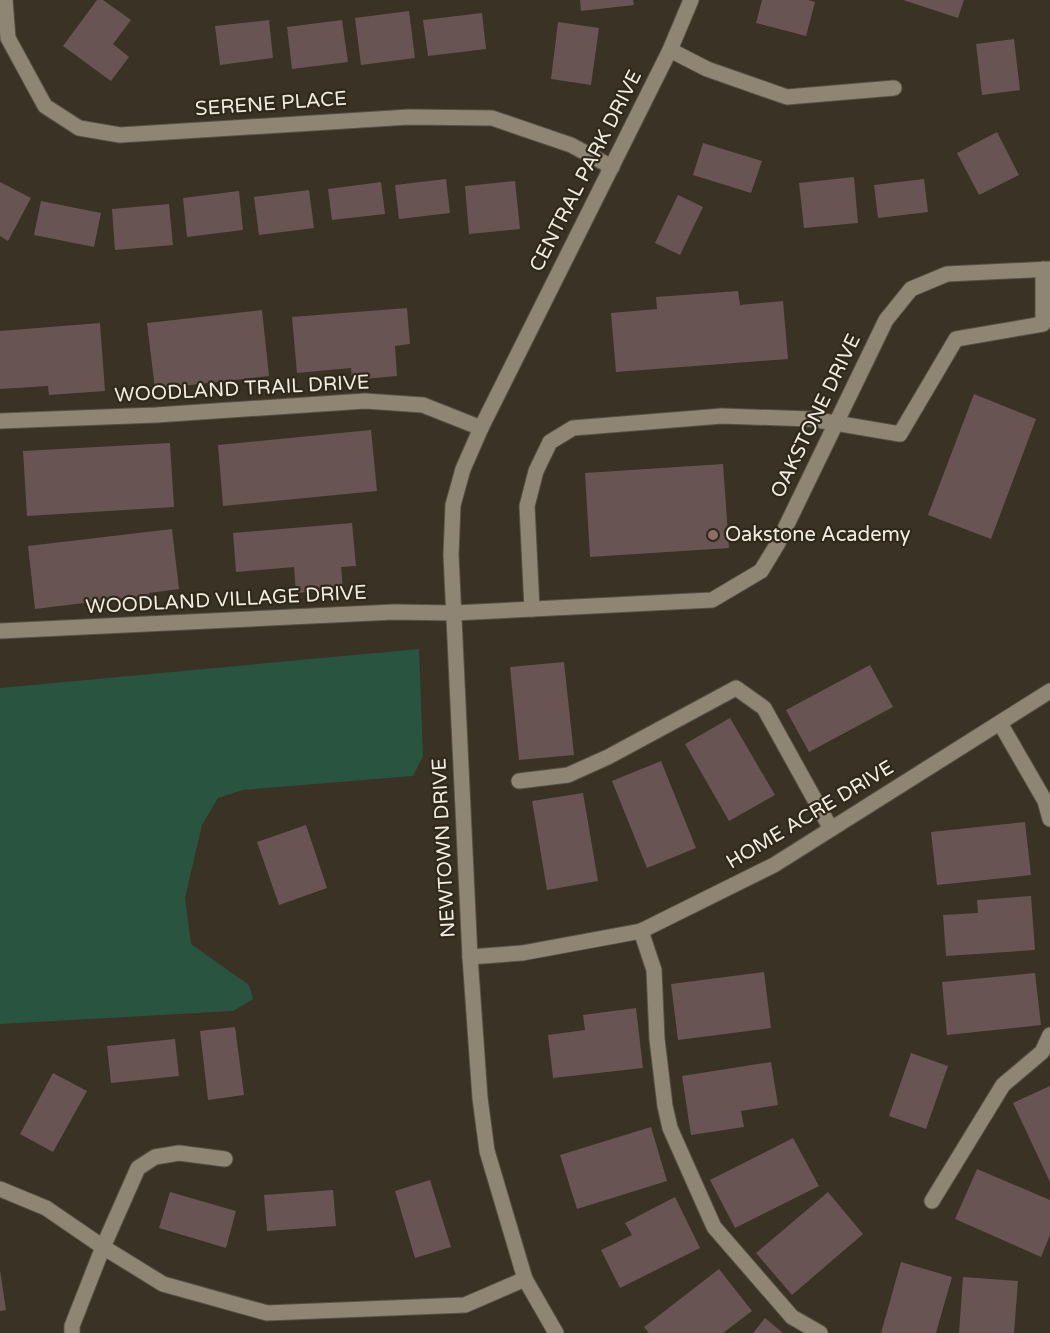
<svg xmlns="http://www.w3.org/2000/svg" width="1050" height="1333" font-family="'Varela Round',sans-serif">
<rect width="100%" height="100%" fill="#3a3224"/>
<polygon fill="#29543f" points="419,649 423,756 413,776 243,790 218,798 202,825 185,898 191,944 249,985 253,999 233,1011 0,1024 0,688"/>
<g fill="#685453">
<polygon points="97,0 103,0 131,20 113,44 129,57 111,81 63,46"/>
<polygon points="580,0 633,0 634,5 581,11"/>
<polygon points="762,0 808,0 815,2 806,36 756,23"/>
<polygon points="903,0 964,0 958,18"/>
<polygon points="409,11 415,58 361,65 355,18"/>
<polygon points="482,13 486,49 428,56 423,20"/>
<polygon points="269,20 273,58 220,65 215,26"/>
<polygon points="342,20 348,62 292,69 287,27"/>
<polygon points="558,22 599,28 591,85 551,79"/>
<polygon points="1014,39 1020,90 982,95 976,44"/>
<polygon points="997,132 1019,175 979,195 957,153"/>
<polygon points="703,143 762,161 751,193 693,175"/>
<polygon points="854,177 858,223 804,228 799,183"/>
<polygon points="446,179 450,213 399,219 395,185"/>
<polygon points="924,179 928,212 878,218 874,185"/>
<polygon points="515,181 520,229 469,234 465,186"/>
<polygon points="0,182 31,198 8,241 0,236"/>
<polygon points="381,182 385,214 332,220 328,189"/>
<polygon points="309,190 314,228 259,235 254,197"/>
<polygon points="239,191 243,230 187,237 183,198"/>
<polygon points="678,195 703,207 680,255 655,243"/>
<polygon points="41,201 101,213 94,247 34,235"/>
<polygon points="169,204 173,245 115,250 112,209"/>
<polygon points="738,291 740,305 783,301 788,359 616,372 611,313 657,309 656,297"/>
<polygon points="407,308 410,344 395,346 397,376 352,380 351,368 297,373 292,317"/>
<polygon points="262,310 269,376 155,389 147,323"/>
<polygon points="100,323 105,391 49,395 48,386 0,389 0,331"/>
<polygon points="974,394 1036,419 991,539 928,515"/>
<polygon points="371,430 377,491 223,506 218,445"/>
<polygon points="170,443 174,507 27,516 23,451"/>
<polygon points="723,464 729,548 590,557 585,473"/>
<polygon points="352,523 356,566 341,567 343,589 296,593 294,567 236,572 233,533"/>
<polygon points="172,529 179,589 149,593 149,595 35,609 28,546"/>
<polygon points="564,662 574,755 519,760 510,667"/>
<polygon points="870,665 893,707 809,752 786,710"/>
<polygon points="730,718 775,795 729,821 685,744"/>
<polygon points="661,761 696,848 647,868 612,781"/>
<polygon points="583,793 598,881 547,890 532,801"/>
<polygon points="1025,822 1031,875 937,885 931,832"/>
<polygon points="306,825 327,888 279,905 257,842"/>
<polygon points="1031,896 1035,950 946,956 943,915 978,913 977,900"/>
<polygon points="764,972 771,1028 678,1040 671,984"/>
<polygon points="1035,973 1041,1025 947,1035 942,982"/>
<polygon points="636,1008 643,1068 553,1078 548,1035 585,1030 583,1015"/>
<polygon points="235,1027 244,1095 208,1100 200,1031"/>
<polygon points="175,1039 179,1076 111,1083 107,1046"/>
<polygon points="911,1053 948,1066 926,1129 889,1116"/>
<polygon points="771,1062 778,1105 741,1111 744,1127 691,1135 682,1076"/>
<polygon points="53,1073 87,1091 53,1152 20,1134"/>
<polygon points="1050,1086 1050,1182 1013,1103"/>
<polygon points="651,1127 667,1181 577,1209 560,1155"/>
<polygon points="793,1138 819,1186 735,1228 710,1180"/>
<polygon points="977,1169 1050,1200 1050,1235 1041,1257 955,1219"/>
<polygon points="430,1180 451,1247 415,1258 395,1191"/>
<polygon points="333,1190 336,1226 267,1231 264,1195"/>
<polygon points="170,1192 236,1211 226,1248 159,1228"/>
<polygon points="828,1192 863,1234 792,1295 756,1253"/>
<polygon points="675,1197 700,1248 620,1288 601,1250 632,1235 625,1223"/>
<polygon points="901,1262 952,1277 936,1333 881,1333"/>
<polygon points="719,1269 752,1311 723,1333 649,1333 644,1327"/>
<polygon points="0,1270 6,1310 0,1311"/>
<polygon points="963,1277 1018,1281 1014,1333 959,1333"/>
<polygon points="765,1318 783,1333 753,1333"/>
</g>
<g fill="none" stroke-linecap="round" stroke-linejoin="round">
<g stroke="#575144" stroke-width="17">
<g id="service">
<polyline points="532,609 527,506 536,471 550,442 573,428 722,416 811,419 900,434 956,339 1043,324 1043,269"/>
<polyline points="519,781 568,775 608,757 736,688 764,708 831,829"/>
<polyline points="103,1247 138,1168 155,1157 179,1153 225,1159"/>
</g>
</g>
<g stroke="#575144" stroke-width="17">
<g id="minor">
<polyline points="5,0 8,38 45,106 79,128 120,135 409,117 492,118 571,145 612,167"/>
<polyline points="670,50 707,69 787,97 894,88"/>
<polyline points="0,421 156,415 365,401 423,405 481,428"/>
<polyline points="0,631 394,612 454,613 712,600 761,571 778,543 886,320 911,289 947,274 1050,269"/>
<polyline points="1000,723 1045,801 1050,819"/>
<polyline points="641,931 654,970 657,1039 665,1106 670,1128 714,1227 792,1317 820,1333"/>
<polyline points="470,957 522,953 641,931 774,865 1050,691"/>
<polyline points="0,1189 46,1208 103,1247 163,1284 267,1313 465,1305 525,1279"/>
<polyline points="932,1201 1003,1085 1042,1052 1050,1035"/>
<polyline points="72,1333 72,1326 103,1247"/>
<polyline points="556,1333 525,1279 487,1151 480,1098 470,957 451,555 453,505 463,469 481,428 670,50 691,0"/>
</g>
</g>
<use href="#service" stroke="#8e8574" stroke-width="15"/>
<use href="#minor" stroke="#8e8574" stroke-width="15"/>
</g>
<circle fill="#8d6e63" stroke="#30281a" stroke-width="2" cx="713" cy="535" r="6"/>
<g text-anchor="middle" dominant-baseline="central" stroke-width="4.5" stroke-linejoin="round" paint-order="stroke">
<g font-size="20" fill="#f1ece2" stroke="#30281a">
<text transform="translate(271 104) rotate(-4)">SERENE PLACE</text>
<text transform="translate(586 171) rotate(-63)">CENTRAL PARK DRIVE</text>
<text transform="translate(242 389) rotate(-3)">WOODLAND TRAIL DRIVE</text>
<text transform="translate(816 416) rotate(-64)">OAKSTONE DRIVE</text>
<text transform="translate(226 600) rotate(-3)">WOODLAND VILLAGE DRIVE</text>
<text transform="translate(810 815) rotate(-31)">HOME ACRE DRIVE</text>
<text transform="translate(444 848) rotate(-93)">NEWTOWN DRIVE</text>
</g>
<g font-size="20" fill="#f1ece2" stroke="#30281a" text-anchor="start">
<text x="725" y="535">Oakstone Academy</text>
</g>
</g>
</svg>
